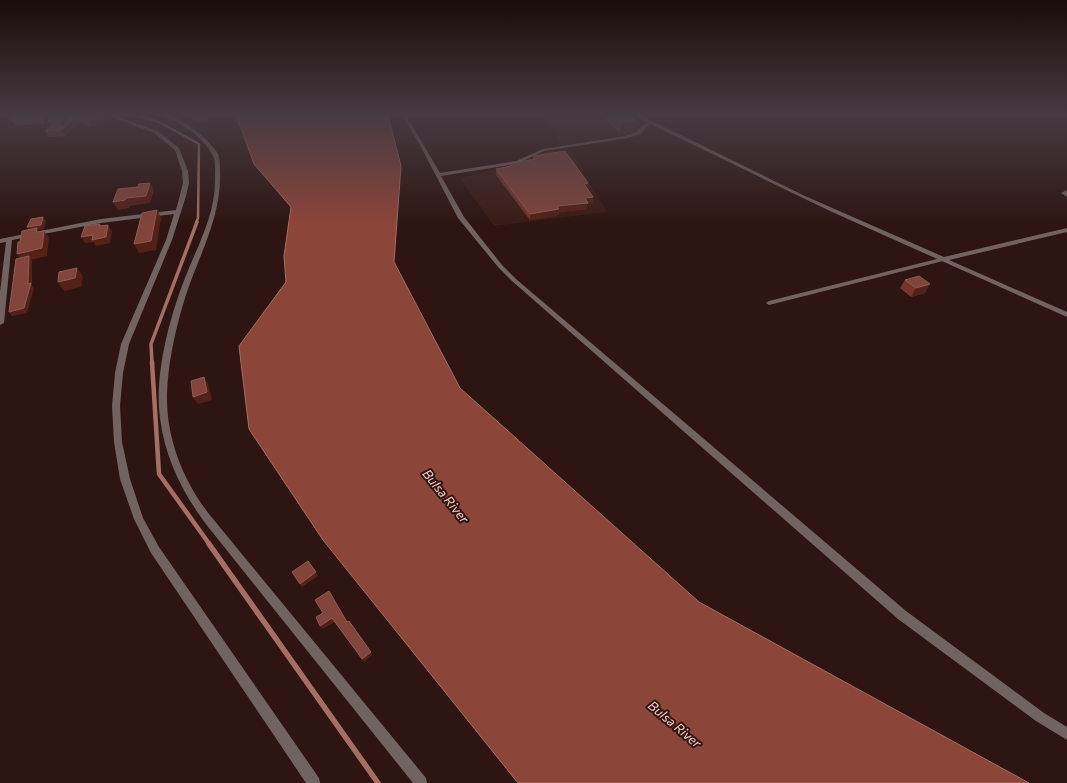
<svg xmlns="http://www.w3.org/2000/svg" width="1067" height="783" font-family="Commissioner,sans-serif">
<rect width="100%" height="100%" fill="#2e1511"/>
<g fill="#3b1c16">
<polygon points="557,115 632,115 641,121 636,132 626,135 561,144 544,118"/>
<polygon points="555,150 570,151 607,212 494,226 460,178 530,160 540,153"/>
</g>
<polygon fill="#8c4539" stroke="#a66e65" points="236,115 388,115 401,166 394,262 460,388 699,602 1029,783 518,783 323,540 249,429 239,346 286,282 284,256 291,207 254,164"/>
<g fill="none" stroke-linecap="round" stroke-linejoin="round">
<polyline stroke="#a66e65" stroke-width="2.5" points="135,115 159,122 199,144 198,218 196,223"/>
<polyline stroke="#a66e65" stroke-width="3.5" points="152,363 151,344 197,222"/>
<polyline stroke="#a66e65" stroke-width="4.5" points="152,362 159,474 210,545"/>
<polyline stroke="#a66e65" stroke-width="5.5" points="209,544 378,783"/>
<polygon fill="#716360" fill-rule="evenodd" points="945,257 947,258 947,260 769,305 766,303 769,301"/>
<g fill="#716360" fill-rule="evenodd">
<polygon points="106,115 113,115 158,131 179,148 188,171 189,183 186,196 172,240 129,344 123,373 120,406 122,442 130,479 143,518 159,547 319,778 320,783 306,783 151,553 134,519 120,479 114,442 112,406 115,373 121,344 166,240 174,214 101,223 12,240 4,323 0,325 0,292 6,242 0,243 0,239 101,219 176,210 183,183 182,171 175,150 154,133"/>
<path d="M160,115C174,115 189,124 200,134C206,139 214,147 218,154C220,159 220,167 220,172C222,221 194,263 182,308C174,336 168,365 167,394C166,438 183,480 209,514L426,778L427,783H413L209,528C184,496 165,459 160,418C154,374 170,315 187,273C199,243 216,212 215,178C215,171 216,160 212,154C205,141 190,129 176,122C171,120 165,118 160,115Z"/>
<polygon points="402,115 406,115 440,173 516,161 543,149 625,136 636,132 646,122 634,115 640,115 805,196 944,257 1067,228 1067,232 949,260 1067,312 1067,317 830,211 650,124 640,134 628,138 544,151 517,164 441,176 464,217 502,265 516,279 906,611 1044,713 1067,727 1067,740 1036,721 898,619 512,281 498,267 458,218 421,147"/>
<polygon points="1067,190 1067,197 1061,193"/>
</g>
</g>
<g fill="#75352b">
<polygon points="4,115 69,115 66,124 67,124 70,115 111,118 91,126 79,122 66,136 48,137 45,131 50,126 49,120 48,118 50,117 45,120 45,124 16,126 12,121 7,121 4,116"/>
<polygon points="187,115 206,115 208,117 210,120 197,123"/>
<polygon points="600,115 629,115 633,131 620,133"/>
<polygon points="533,156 588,189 593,197 593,203 587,204 587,209 559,212 559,215 530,220 496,175 496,169 509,167 509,164 533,159"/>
<polygon points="905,280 925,293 911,297 900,288"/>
</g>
<g fill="#542119">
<polygon points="10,115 19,115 22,119 7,121 4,116"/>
<polygon points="42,115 54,115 45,120 45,124 42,119"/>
<polygon points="64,115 69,115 64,128 75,117 79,122 66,136 62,130 60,124"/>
<polygon points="103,115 109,115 111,118 91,126 88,121"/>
<polygon points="208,117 210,120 197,123 195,120"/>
<polygon points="635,120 633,131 620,133 622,122"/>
<polygon points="47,122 55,122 50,128"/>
<polygon points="150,183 154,190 150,203 130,206 129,208 118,210 113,202 126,198"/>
<polygon points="588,183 588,189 584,184"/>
<polygon points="593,197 593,203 587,204 587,209 559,212 559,215 530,220 530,214 585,198"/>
<polygon points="157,210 161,218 156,250 139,253 134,244"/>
<polygon points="43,217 46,221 44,229 38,230 42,236 30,231 27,227"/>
<polygon points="108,225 112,231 110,243 96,246 94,242 85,243 81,237"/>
<polygon points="44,231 49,238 47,256 31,260 32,260 32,285 34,288 27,313 12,316 9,312 28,284 23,262 17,254"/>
<polygon points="77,268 83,276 81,287 64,291 58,282"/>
<polygon points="930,284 925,293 911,297 916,288"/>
<polygon points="204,377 208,384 212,400 198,404 193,397"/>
<polygon points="316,572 318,576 302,587 300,584"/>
<polygon points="332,618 335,622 323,629 320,626"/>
<polygon points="371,652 372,655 364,662 362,659"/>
</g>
<g fill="#81453c" stroke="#905b53">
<polygon points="17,115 42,115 42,119 12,121"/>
<polygon points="53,115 64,115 60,124 61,126 67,124 70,115 103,115 88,121 75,117 62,130 45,131 55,122 47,122 51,118 48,118"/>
<polygon points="190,115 206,115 208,117 195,120"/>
<polygon points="613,115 629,115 635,120 622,122"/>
<polygon points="565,151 588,183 584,184 593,197 585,198 588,203 557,206 559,209 530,214 496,169 511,166 509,164 535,159 533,156"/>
<polygon points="150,183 146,196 126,198 125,200 113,202 118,189 138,187 139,184"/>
<polygon points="157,210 151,241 134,244 142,213"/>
<polygon points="43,217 41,225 27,227 31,219"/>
<polygon points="100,224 99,226 108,225 106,237 92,240 93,235 81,237 85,226"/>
<polygon points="37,228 36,232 44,231 42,248 17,254 18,242 20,242 22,231"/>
<polygon points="29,256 28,284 31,283 24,308 9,312 16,259"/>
<polygon points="77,268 75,278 58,282 59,272"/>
<polygon points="919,276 930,284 916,288 905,280"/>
<polygon points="204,377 207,392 193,397 191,381"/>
<polygon points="308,561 316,572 300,584 292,572"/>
<polygon points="329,591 347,622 349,621 371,652 362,659 332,618 320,626 316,617 323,613 315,600"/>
</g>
<linearGradient id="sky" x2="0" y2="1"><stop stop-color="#190c09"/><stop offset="0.51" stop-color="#463b43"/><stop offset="1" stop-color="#463b43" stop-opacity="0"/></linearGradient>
<rect width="1067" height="225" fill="url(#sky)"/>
<g text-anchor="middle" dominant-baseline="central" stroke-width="4" stroke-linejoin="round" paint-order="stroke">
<g font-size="13" font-style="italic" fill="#f8ccc3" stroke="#2e1511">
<text transform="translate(446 496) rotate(51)">Bulsa River</text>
<text transform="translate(675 724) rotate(40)">Bulsa River</text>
</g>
</g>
</svg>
